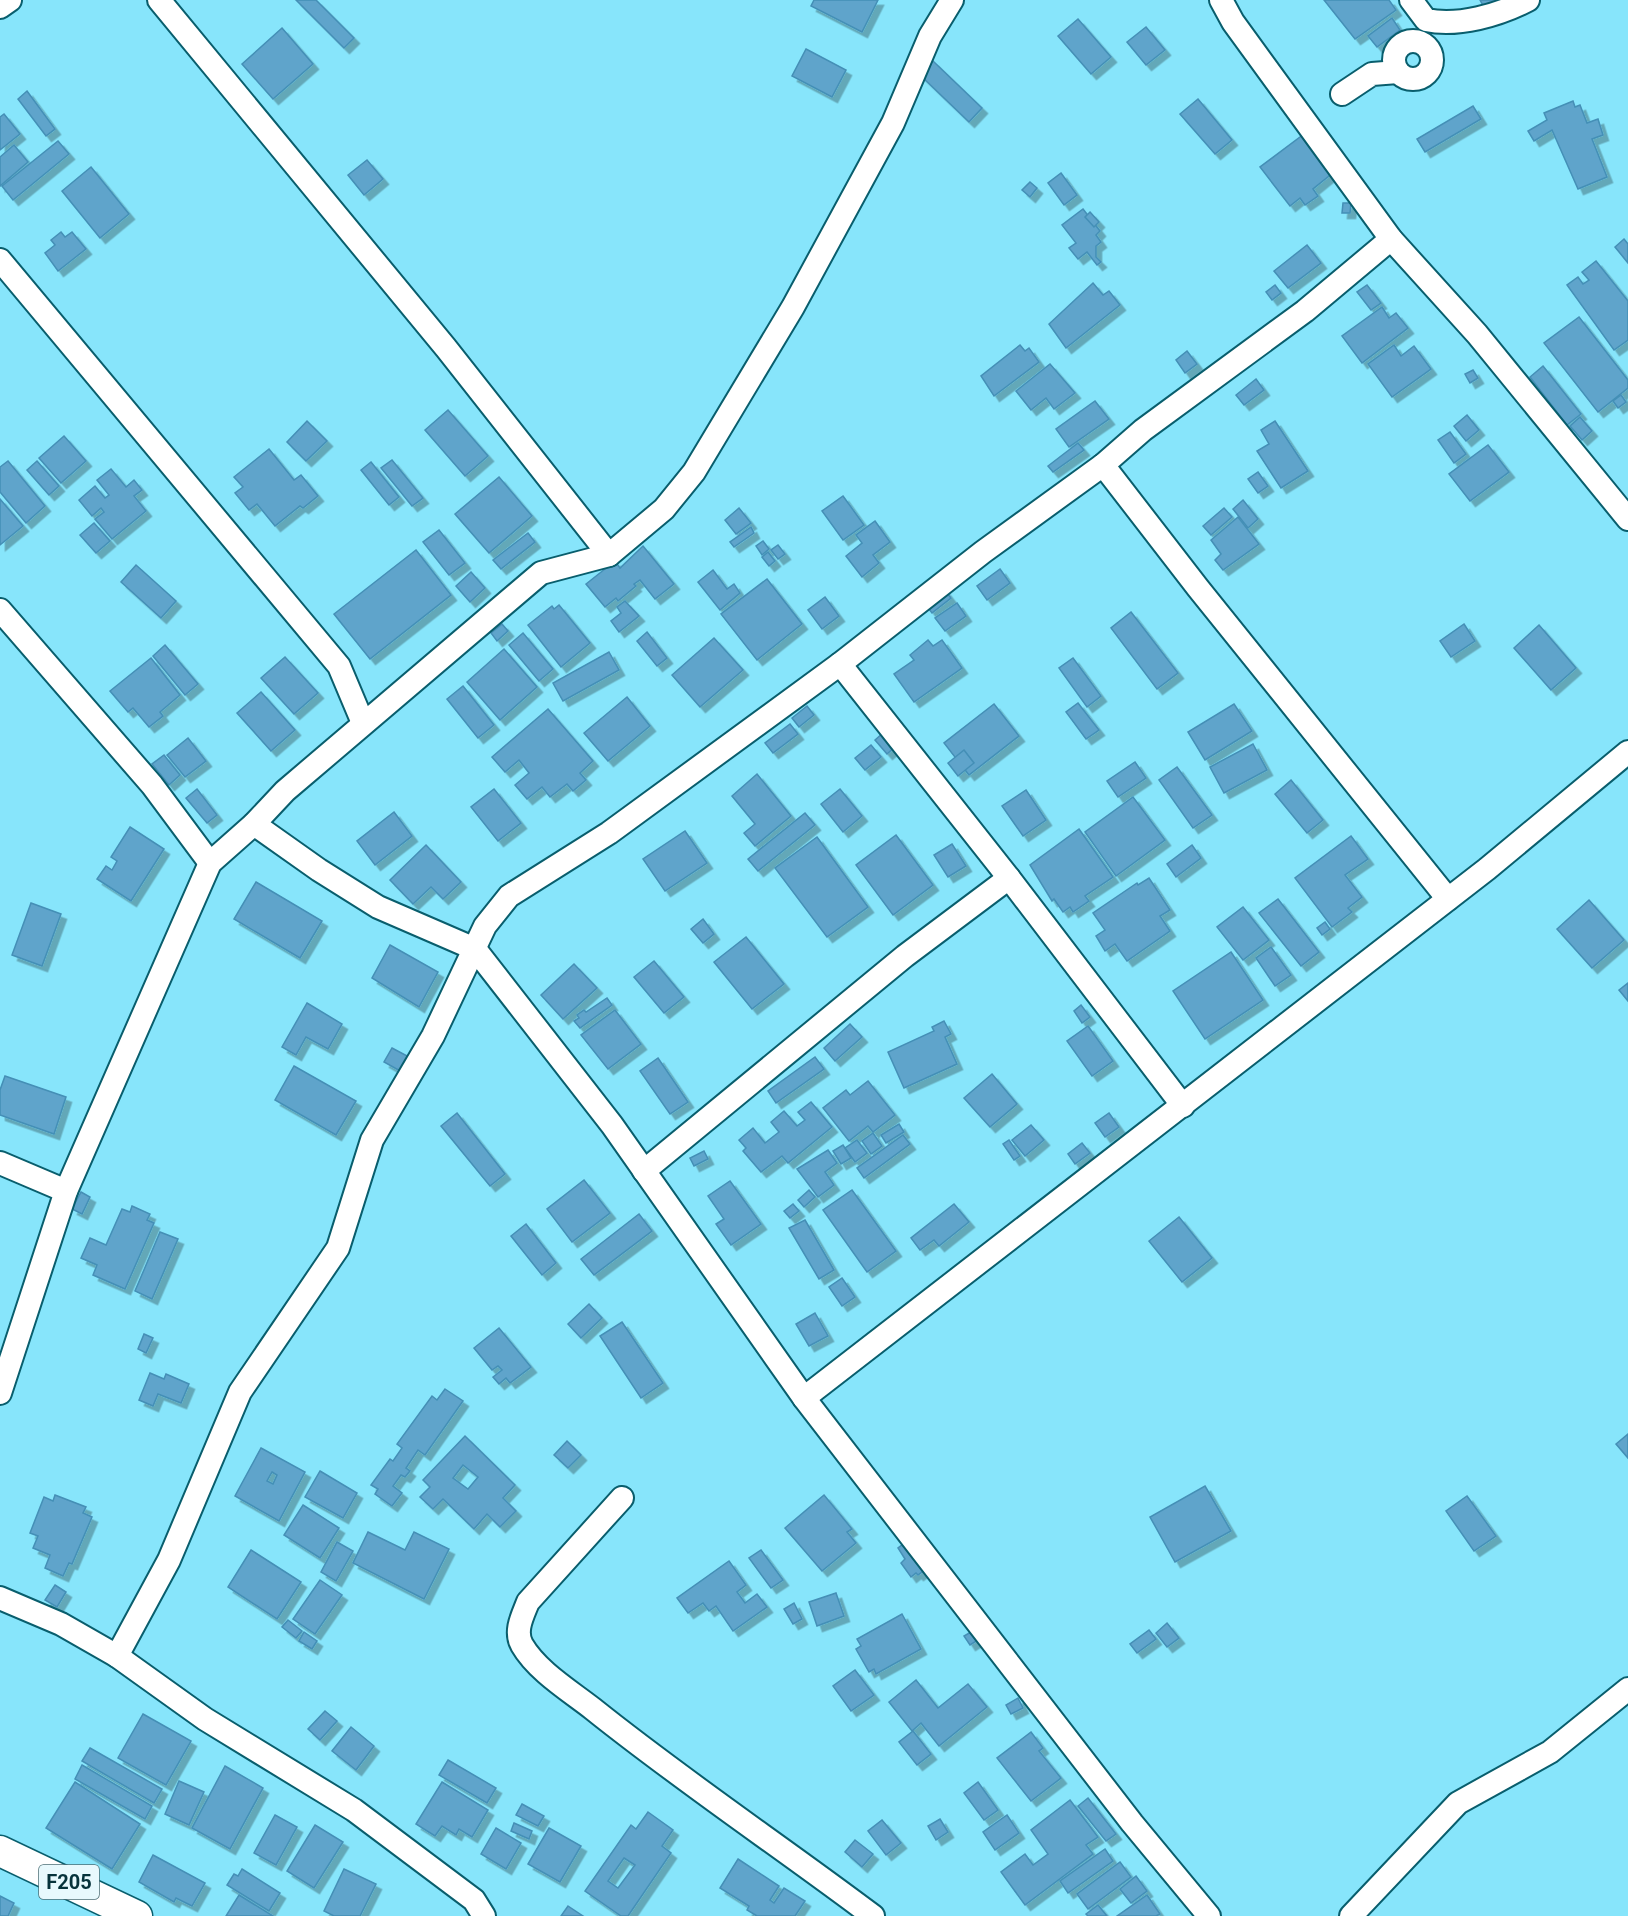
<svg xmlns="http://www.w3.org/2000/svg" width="1628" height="1916" font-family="Roboto,sans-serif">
<defs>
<filter id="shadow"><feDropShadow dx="5.5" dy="5.5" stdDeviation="0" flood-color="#0004"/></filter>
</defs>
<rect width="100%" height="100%" fill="#87e5fb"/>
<g fill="#5ea4cb" stroke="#448fb6" stroke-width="1.5" fill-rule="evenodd" filter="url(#shadow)">
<polygon points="296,0 316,0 354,38 344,48"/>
<polygon points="814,0 878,0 862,32 811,6"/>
<polygon points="1324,0 1389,0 1396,10 1355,39"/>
<polygon points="1480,0 1500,0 1485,9"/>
<polygon points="1392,18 1400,30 1377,47 1368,36"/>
<polygon points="1078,19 1111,57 1091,74 1058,36"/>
<polygon points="1146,27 1165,50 1146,65 1127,42"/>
<polygon points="282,28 313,64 273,99 242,64"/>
<polygon points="806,49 846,70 832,97 792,76"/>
<polygon points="933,61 982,108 969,122 920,75"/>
<polygon points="27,91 55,129 46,136 18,99"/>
<polygon points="1198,99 1232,140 1215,154 1180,114"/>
<polygon points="1573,101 1575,107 1580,105 1587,123 1598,119 1603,135 1592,139 1607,177 1578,189 1552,130 1534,141 1528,131 1547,120 1544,113"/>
<polygon points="1473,106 1481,119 1425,152 1417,139"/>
<polygon points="4,114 20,134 0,150 0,117"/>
<polygon points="1304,134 1334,172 1313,189 1318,196 1305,205 1300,198 1290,206 1260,167"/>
<polygon points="58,141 69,154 13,200 2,186"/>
<polygon points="14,145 28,162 0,186 0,157"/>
<polygon points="367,160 383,179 364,195 348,175"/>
<polygon points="91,167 129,214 100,238 62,191"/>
<polygon points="1061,173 1077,195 1064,205 1048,183"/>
<polygon points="1030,182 1037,188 1030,197 1022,190"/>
<polygon points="1343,203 1351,203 1350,213 1342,213"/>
<polygon points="1083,209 1100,231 1096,235 1101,242 1096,246 1096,257 1101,262 1097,265 1087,252 1078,259 1069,248 1076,243 1062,225"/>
<polygon points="1090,212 1099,222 1094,227 1085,217"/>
<polygon points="61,232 65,237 72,232 86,249 58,271 45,253 55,245 51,240"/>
<polygon points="1624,239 1628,244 1628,263 1615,247"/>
<polygon points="1307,245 1321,263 1288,288 1274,271"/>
<polygon points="1596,261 1628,301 1628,340 1614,350 1567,285 1578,277 1583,284 1589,280 1582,272"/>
<polygon points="1093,283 1103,295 1109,291 1120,305 1066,348 1049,324"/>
<polygon points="1275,285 1281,293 1272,300 1266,292"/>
<polygon points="1367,285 1381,303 1371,310 1357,292"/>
<polygon points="1382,307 1389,318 1396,313 1408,328 1362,363 1342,336"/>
<polygon points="1579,317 1628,380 1628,388 1598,412 1544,343"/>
<polygon points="1020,345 1025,351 1029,348 1039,362 994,396 981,376"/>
<polygon points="1394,345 1401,356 1414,346 1431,369 1392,397 1368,364"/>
<polygon points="1187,351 1197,364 1185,373 1176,360"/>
<polygon points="1050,364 1075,393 1054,409 1046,398 1031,410 1016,391"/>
<polygon points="1543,366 1581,414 1567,425 1530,377"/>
<polygon points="1473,370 1478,378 1470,383 1465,374"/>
<polygon points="1256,379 1264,390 1244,405 1236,395"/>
<polygon points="1621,395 1626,402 1618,408 1613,401"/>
<polygon points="1095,401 1109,419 1069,447 1056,429"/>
<polygon points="448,410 488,456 465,476 425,430"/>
<polygon points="1467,415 1479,430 1466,441 1454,426"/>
<polygon points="1580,417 1592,431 1582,440 1570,426"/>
<polygon points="307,421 327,441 306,461 287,442"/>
<polygon points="1275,421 1308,471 1281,488 1257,451 1269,444 1261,430"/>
<polygon points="1450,432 1466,454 1454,463 1438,440"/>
<polygon points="64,436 86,461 61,483 39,458"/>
<polygon points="1078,443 1084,450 1053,472 1048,466"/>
<polygon points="1488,445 1509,472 1470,501 1449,474"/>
<polygon points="269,449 294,480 301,475 318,496 303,508 300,506 275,526 257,504 249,510 235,493 243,487 234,477"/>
<polygon points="392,460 423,498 412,506 381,468"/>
<polygon points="8,461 45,506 26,523 0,492 0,467"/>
<polygon points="37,461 59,486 49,495 27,470"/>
<polygon points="371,462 399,497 389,505 361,470"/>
<polygon points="111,469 126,487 134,480 142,490 134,496 146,511 112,539 95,519 104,512 101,508 92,516 79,500 95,486 105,498 109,495 97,480"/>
<polygon points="1258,472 1268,486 1258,493 1248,479"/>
<polygon points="499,477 532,516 489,553 455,514"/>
<polygon points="843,496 864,525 843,540 822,511"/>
<polygon points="0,499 23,526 0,545"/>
<polygon points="1243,500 1258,519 1248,528 1233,509"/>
<polygon points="739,508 751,523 736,534 725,520"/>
<polygon points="1224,508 1232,517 1211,535 1203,526"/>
<polygon points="1238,517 1259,544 1223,570 1215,560 1221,554 1211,540"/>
<polygon points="875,521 890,542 873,555 879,563 862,577 846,556 862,543 856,535"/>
<polygon points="94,523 110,541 96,553 80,535"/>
<polygon points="751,527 754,533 734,547 730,542"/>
<polygon points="439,530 465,563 449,575 423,542"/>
<polygon points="528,533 535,542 501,569 493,560"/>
<polygon points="763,541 769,549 762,555 756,546"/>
<polygon points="778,545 785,554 778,559 771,550"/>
<polygon points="643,546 674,584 655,599 640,580 634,584 636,586 618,601 616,598 605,607 586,584 615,561 620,568"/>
<polygon points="416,550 451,595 370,659 334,614"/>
<polygon points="768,552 775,561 769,566 762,557"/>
<polygon points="136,565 176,601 161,618 121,582"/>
<polygon points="1000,569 1010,583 987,600 977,586"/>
<polygon points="713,570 727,589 734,584 740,593 720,610 698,582"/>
<polygon points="471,572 485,588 470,602 456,586"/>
<polygon points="767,579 802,624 757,660 721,614"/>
<polygon points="944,589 951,598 932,613 925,604"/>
<polygon points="825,597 839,616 822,629 808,610"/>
<polygon points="625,601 639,616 619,632 611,621 621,613 617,607"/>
<polygon points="957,603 966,616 945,631 935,618"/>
<polygon points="559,605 590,643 561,667 528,625 552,606 554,609"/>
<polygon points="1131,612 1178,673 1157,689 1111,628"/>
<polygon points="502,624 508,631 497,641 491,633"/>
<polygon points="1464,624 1475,641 1451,657 1440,641"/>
<polygon points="1539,625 1576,668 1551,690 1514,648"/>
<polygon points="647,632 667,658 657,666 637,641"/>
<polygon points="523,633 553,669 539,681 509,645"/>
<polygon points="714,638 743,670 700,707 672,675"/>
<polygon points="928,640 933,646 942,640 962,668 914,702 894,674 914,660 910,655"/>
<polygon points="165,645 198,684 185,695 153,656"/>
<polygon points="504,649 537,687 500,720 467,682"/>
<polygon points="609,652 619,670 563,701 553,683"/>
<polygon points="285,657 318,693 294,714 261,678"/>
<polygon points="151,658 180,695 160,712 163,716 149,727 133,708 128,712 110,691"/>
<polygon points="1073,658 1101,696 1087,707 1059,668"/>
<polygon points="463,686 494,725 478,738 447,699"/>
<polygon points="261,692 295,730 271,751 237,713"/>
<polygon points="627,697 650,726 608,761 584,733"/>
<polygon points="1078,703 1099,730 1086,739 1066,712"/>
<polygon points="994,704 1019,736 969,775 944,743"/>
<polygon points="1234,704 1252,731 1205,760 1188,732"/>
<polygon points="807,706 814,715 799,727 792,718"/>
<polygon points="548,709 593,761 580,773 586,780 573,791 567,784 550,797 542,787 527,799 515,785 529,773 519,760 505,772 492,757"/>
<polygon points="790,724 798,734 773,753 765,743"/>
<polygon points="884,732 896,746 887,754 875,740"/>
<polygon points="188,738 206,761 185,777 167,755"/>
<polygon points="1253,744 1267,770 1224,793 1210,767"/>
<polygon points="871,745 881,757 865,770 855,758"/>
<polygon points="964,750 974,763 958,776 948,763"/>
<polygon points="164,755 180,775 169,785 152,764"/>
<polygon points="1135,762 1146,778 1118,797 1107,781"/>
<polygon points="1177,767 1212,815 1193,828 1159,780"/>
<polygon points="757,774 791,816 755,846 744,833 755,824 732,796"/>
<polygon points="1291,780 1323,820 1307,833 1275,794"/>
<polygon points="197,789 217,815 207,823 186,798"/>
<polygon points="494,789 521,823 498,841 471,807"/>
<polygon points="840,789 862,816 843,832 821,804"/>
<polygon points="1026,790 1046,820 1023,836 1002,806"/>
<polygon points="1133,797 1165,840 1116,876 1085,832"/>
<polygon points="394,812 412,836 375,865 357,841"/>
<polygon points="805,813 815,825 758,871 748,859"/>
<polygon points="130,827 164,849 131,901 97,879 106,866 112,870 117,861 111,857"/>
<polygon points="1079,829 1113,877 1085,896 1089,901 1073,912 1070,907 1063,912 1054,899 1052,901 1030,865"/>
<polygon points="685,831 707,863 665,891 643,859"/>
<polygon points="896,835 933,885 893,915 856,865"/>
<polygon points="1351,836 1368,859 1345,875 1362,897 1348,908 1352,912 1332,927 1295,878"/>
<polygon points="817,837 868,907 827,937 775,868"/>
<polygon points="952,844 966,866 948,877 934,855"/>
<polygon points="426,845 461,882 443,899 431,887 413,904 390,880"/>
<polygon points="1192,845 1201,858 1176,877 1167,864"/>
<polygon points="1149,878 1170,910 1160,916 1170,931 1127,961 1115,944 1105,951 1096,936 1105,930 1093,913 1137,883 1138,885"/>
<polygon points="256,882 322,921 300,958 234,919"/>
<polygon points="1278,899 1319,952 1301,966 1259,913"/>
<polygon points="1589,900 1624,940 1592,968 1557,929"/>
<polygon points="31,903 61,914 42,966 12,955"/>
<polygon points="1243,907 1269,940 1243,960 1217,927"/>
<polygon points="703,919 714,934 703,943 691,929"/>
<polygon points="1325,922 1330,929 1322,935 1317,928"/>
<polygon points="746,937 784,984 752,1009 714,962"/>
<polygon points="390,945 438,972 419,1007 372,978"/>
<polygon points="1271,947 1291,975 1275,986 1256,958"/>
<polygon points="1231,952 1263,1000 1205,1039 1173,991"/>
<polygon points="654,961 684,997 664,1013 634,977"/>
<polygon points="574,964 597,988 563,1019 541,995"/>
<polygon points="1628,983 1628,1001 1619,990"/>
<polygon points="607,998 612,1005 580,1028 574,1021 579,1018 577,1015 584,1010 586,1012"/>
<polygon points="307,1003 342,1024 328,1049 306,1037 296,1055 282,1047"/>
<polygon points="1081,1005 1090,1017 1082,1023 1074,1011"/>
<polygon points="615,1010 641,1044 608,1069 581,1035"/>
<polygon points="944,1021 951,1034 945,1037 957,1064 904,1088 888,1052 934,1031 932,1027"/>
<polygon points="850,1024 862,1037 835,1061 824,1048"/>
<polygon points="1088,1026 1113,1061 1092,1076 1067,1041"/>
<polygon points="392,1048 411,1058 402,1072 384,1062"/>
<polygon points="815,1057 824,1069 776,1103 768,1091"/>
<polygon points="658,1058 688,1102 670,1114 640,1071"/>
<polygon points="294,1066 356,1101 336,1135 275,1100"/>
<polygon points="992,1074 1017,1104 990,1127 964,1098"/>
<polygon points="5,1076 66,1097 54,1134 0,1115 0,1090"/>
<polygon points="868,1081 895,1115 873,1132 868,1126 849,1141 823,1108 846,1090 850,1095"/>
<polygon points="811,1102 832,1127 788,1163 782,1156 761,1172 743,1151 746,1148 739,1140 753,1128 765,1143 779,1132 771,1122 784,1111 797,1126 805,1120 798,1112"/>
<polygon points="457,1113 505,1174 490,1186 441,1126"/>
<polygon points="1109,1113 1119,1127 1105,1137 1095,1123"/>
<polygon points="899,1124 904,1132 886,1143 881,1135"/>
<polygon points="1031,1125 1044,1140 1025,1156 1012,1140"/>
<polygon points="873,1133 882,1146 871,1154 862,1141"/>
<polygon points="903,1135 910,1144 864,1178 857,1168"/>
<polygon points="857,1140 867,1153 855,1162 845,1148"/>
<polygon points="1009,1140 1020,1156 1014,1160 1003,1144"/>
<polygon points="1082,1143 1090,1153 1075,1164 1068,1154"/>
<polygon points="843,1145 851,1158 841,1164 833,1151"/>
<polygon points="828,1150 837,1163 825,1172 834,1185 818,1197 797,1169"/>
<polygon points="704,1151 708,1159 694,1166 690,1158"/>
<polygon points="584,1180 610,1213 572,1242 547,1209"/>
<polygon points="730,1181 761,1224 731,1245 716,1224 724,1219 708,1196"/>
<polygon points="809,1190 815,1197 804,1207 798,1200"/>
<polygon points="852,1190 896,1251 867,1272 823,1210"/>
<polygon points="81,1192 90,1197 82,1214 72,1209"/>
<polygon points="793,1204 799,1211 790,1218 784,1211"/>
<polygon points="954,1204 969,1222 939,1246 934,1240 920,1250 911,1238"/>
<polygon points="132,1206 150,1214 147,1220 154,1223 125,1289 93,1275 97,1265 81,1258 90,1238 106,1245 122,1209 130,1212"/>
<polygon points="639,1214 652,1231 594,1275 581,1259"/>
<polygon points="1179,1217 1212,1258 1182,1282 1149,1241"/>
<polygon points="805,1220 834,1270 819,1279 789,1228"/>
<polygon points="526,1224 556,1263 542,1275 511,1236"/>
<polygon points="160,1232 178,1239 152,1299 135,1291"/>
<polygon points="842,1278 855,1297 842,1306 829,1287"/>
<polygon points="589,1304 602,1318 581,1338 568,1324"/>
<polygon points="815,1313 828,1336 809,1346 796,1324"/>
<polygon points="622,1322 663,1383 641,1398 600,1336"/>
<polygon points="499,1328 531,1367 510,1383 506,1378 499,1384 493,1377 502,1370 498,1366 492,1370 474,1348"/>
<polygon points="144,1334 153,1338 146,1353 138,1349"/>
<polygon points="150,1373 164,1379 166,1374 189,1384 181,1403 158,1394 153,1406 139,1400"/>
<polygon points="445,1389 463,1401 425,1455 418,1450 406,1468 410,1471 405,1477 401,1475 393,1486 402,1493 392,1506 375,1494 378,1489 371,1485 390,1459 393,1461 402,1448 397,1444 432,1396 437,1400"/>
<polygon points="1628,1434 1628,1458 1616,1444"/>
<path d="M465,1436L515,1485L503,1498L516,1511L500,1527L487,1514L474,1529L443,1499L433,1509L420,1497L430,1487L423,1480ZM463,1465L478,1477L468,1489L453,1478Z"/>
<polygon points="567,1441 581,1455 568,1468 554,1455"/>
<path d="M261,1448L305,1472L279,1521L235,1496ZM272,1472L277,1475L273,1484L267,1481Z"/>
<polygon points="320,1471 357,1493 343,1518 305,1497"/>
<polygon points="1205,1486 1231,1531 1175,1562 1150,1517"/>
<polygon points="55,1495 86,1507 83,1513 92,1517 72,1564 69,1563 63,1576 45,1568 50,1555 33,1548 38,1536 30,1533 44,1497 53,1501"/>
<polygon points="824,1495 852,1529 847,1532 856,1543 822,1571 785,1528"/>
<polygon points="1467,1496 1496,1536 1474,1551 1446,1511"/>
<polygon points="303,1505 339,1528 320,1558 284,1535"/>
<polygon points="368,1532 405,1550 414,1532 449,1549 424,1599 353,1563"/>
<polygon points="907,1541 927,1568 918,1575 916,1573 911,1577 901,1563 905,1559 898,1548"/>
<polygon points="337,1542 353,1551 336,1581 321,1572"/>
<polygon points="251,1550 301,1582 277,1619 228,1587"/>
<polygon points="761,1550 783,1580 771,1588 749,1558"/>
<polygon points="729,1561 746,1585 737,1592 745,1603 757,1594 767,1607 733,1631 716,1606 709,1611 703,1603 688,1613 677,1598"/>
<polygon points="320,1580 342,1595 315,1634 293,1619"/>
<polygon points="55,1585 66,1592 57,1607 45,1600"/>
<polygon points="836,1593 844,1616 817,1626 809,1602"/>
<polygon points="794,1603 802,1619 793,1624 784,1609"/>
<polygon points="902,1614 921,1649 876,1674 874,1669 869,1672 856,1649 861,1646 857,1639"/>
<polygon points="288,1620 302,1631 296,1638 282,1627"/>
<polygon points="1167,1623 1179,1638 1167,1647 1156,1633"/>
<polygon points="976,1629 981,1638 970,1645 964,1636"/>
<polygon points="1149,1630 1156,1639 1137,1653 1130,1644"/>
<polygon points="304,1632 317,1641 312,1649 299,1641"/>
<polygon points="855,1670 874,1695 851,1711 833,1686"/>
<polygon points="916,1680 938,1708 968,1684 987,1707 939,1746 921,1723 912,1731 889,1702"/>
<polygon points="1018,1698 1023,1708 1011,1714 1006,1705"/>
<polygon points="325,1711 337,1721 320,1740 308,1729"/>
<polygon points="143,1714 191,1741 166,1785 118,1758"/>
<polygon points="351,1727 374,1746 356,1770 332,1751"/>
<polygon points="913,1731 931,1754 917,1765 899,1742"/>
<polygon points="1031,1732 1043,1748 1039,1751 1061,1778 1031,1801 997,1758"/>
<polygon points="90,1748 162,1789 154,1803 82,1761"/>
<polygon points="448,1760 496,1788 487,1803 439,1775"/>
<polygon points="82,1765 152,1806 145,1819 75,1779"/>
<polygon points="225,1766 263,1788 230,1849 192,1828"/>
<polygon points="179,1781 204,1792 189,1825 165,1814"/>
<polygon points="75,1782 140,1824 112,1869 46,1828"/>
<polygon points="442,1782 488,1810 472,1837 459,1829 456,1835 442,1826 435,1836 416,1824"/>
<polygon points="978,1782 998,1810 984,1820 964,1793"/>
<polygon points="1088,1798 1116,1834 1106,1841 1078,1806"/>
<polygon points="1070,1800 1098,1837 1086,1845 1093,1854 1025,1905 1001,1872 1025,1854 1033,1865 1048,1854 1031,1830"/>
<polygon points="522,1804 544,1816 538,1826 516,1815"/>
<path d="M648,1812L673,1830L662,1846L671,1853L628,1916H621L585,1891L631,1825L636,1829ZM624,1858L635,1865L618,1888L608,1881Z"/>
<polygon points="275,1815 297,1827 276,1865 254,1853"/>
<polygon points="1007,1815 1019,1833 995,1850 983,1832"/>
<polygon points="940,1819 948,1832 936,1840 928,1826"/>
<polygon points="882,1820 901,1843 886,1855 868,1831"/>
<polygon points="514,1823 532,1831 529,1839 511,1831"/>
<polygon points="315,1825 343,1842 314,1888 287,1871"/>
<polygon points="496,1828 521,1843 506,1869 481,1854"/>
<polygon points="549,1828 581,1846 560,1882 528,1864"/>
<polygon points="855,1840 873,1854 862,1867 845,1852"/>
<polygon points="1105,1849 1113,1861 1068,1893 1060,1881"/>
<polygon points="153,1855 205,1883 192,1906 176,1898 174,1902 139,1882"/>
<polygon points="738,1859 779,1886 770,1900 774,1903 784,1888 805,1901 795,1916 757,1916 747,1910 749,1906 720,1888"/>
<polygon points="1120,1862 1131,1877 1088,1909 1077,1894"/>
<polygon points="242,1869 280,1893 269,1911 227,1885 234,1874 238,1876"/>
<polygon points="344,1869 376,1884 360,1916 334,1916 324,1911"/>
<polygon points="1136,1876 1147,1891 1131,1903 1120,1889"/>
<polygon points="239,1895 273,1916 226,1916"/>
<polygon points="1147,1895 1160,1914 1156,1916 1117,1916"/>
<polygon points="0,1896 14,1903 8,1916 0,1916"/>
<polygon points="1098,1905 1107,1916 1088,1916 1086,1914"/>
<polygon points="568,1906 583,1916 561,1916"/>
</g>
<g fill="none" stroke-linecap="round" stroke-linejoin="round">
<g stroke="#095e6d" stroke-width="26">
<g id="minor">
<polyline points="159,0 446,348 609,555"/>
<polyline points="1221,0 1233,22 1391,239 1477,334 1628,519"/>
<path d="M1411,0L1426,20C1458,27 1499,15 1528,0"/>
<polyline points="0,7 10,0"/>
<circle cx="1413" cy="60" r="19"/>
<polyline points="1342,94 1372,74 1398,72"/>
<polyline points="0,260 339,666 363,723"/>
<polyline points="1103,465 1198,588 1448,899"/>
<polyline points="0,610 152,785 210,863"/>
<polyline points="840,664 1009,878 1183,1106"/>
<polyline points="254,824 319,870 378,907 475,949 612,1125 804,1398 1132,1823 1209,1916"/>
<polyline points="0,1163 66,1191"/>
<polyline points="644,1171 905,956 1009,878"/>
<polyline points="0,1393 66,1191 210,863 254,824 285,791 541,573 609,555 664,509 694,472 793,307 893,123 930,36 952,0"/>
<polyline points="804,1398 1487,869 1628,752"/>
<path d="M622,1498L528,1602C523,1615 514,1631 522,1645C537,1671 570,1691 593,1709C684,1782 780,1846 873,1916"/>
<polyline points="0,1598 61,1624 117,1656 205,1719 354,1810 474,1900 484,1916"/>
<polyline points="117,1656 169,1560 240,1392 338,1248 372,1140 433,1036 485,926 509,896 609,833 840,664 983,552 1103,465 1143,430 1305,311 1391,239"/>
<polyline points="1351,1916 1458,1803 1550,1752 1628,1689"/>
</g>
</g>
<g stroke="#095e6d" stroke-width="33">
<polyline id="major" points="0,1851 137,1916"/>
</g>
<use href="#minor" stroke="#fff" stroke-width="22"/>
<use href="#major" stroke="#fff" stroke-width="30"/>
</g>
<g text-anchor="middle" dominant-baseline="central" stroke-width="5" stroke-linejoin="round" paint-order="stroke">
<rect fill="#e8f9fd" stroke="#4a6e75" stroke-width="1.5" x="39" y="1865" width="60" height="34" rx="4.5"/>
<g font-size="20" font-weight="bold" fill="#07333b">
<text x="69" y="1882">F205</text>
</g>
</g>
</svg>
